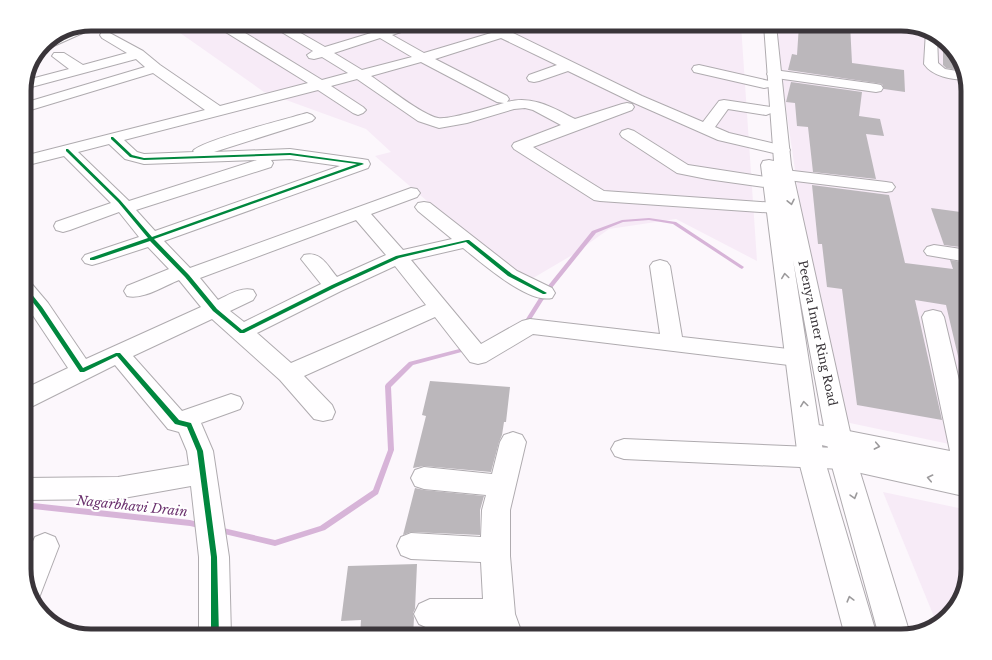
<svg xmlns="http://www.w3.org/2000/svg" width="992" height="660" font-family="'Libre Baskerville',serif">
<rect width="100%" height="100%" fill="#fcf7fc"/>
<g fill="#f7ebf7">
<polygon points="901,24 939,35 961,61 968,91 968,448 831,419 774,25"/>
<polygon points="741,25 757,261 676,219 609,229 574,254 523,284 375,156 391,152 366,129 264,92 173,28"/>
<polygon points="883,492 968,510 968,569 957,607 937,624"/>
</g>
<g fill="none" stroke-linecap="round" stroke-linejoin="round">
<g fill="#d7b4d8" fill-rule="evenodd">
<polygon points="649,218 676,222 744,267 742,269 740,268 673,224 649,220 623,222 596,233 547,294 530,321 526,324 522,324 521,323 526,319 543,292 592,231 622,220"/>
<polygon points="467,347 470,349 469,350 413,365 391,387 394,450 378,494 325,530 275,546 216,532 215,530 216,528 219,527 275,540 320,526 373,490 388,450 385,386 386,384 409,362"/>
<polygon points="24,502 190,520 205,524 207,526 205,528 203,529 190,526 24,508"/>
</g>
</g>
<g fill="#bbb7bb">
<polygon points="850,24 852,63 904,70 905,92 884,89 882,84 876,83 788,70 792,54 797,55 799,25"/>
<polygon points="943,40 961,61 963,71 946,68 943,65"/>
<polygon points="791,82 862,92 859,116 880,119 884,136 866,134 876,179 813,172 808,127 797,126 795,103 786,102"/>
<polygon points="812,185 889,195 905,263 953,269 950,260 968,263 968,373 962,373 946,305 915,300 942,420 857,405 842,289 827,287 822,244 818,244"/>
<polygon points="931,208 968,213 968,248 944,245"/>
<polygon points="430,381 510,387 506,422 504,422 502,435 499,442 491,472 424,466 413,468 426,416 422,415"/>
<polygon points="415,488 424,490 484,496 480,510 480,535 411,532 403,535"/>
<polygon points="417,564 415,609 413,613 414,618 413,636 360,636 361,620 341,621 348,566"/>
</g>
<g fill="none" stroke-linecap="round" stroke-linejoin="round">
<g stroke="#afabaf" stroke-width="2">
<g id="minor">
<path d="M486,26H498L507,30L642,96L703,122L719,101L724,100L771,107L774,110L771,113L766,115L728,109L715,127L729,133L788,147L790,150L788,153L782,155L718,140L632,102L568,71L539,81L534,82L529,81L527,78L529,75L557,65L501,38L435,59L507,96L509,99L507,102C533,95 553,108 575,119L622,104L627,103L632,104L634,107L632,110L533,147L604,191L776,203L782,204L785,208L782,212L776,213L600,201L594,200L514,149L512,146L514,143L561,125L533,110L525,108L514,109L467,123L439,128L418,121L357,79L331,86L363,107L366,110L363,113L358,115L353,113L318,90L124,140L137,152L144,154L194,152L193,151C199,141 290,118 307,113L312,115L315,118L312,121L214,152L290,149L362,159L368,160L370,164L368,168L164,241L190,268L411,188L417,189L420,193L417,197L371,214L403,250L452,239L418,211L415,207L418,203L424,202L430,203L517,271L552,288L555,293L552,298C528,304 482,263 463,248L411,260L481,344L522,321L530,319L660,334L650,266L653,262L660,260L667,262L670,266L682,337L797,350L805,352L808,358L805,364L797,366L533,334L486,362L478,364L470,362L435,317L304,376L332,405L335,412L332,419L323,421L314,419L280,380L212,319L133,356L182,411L231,394L240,397L243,403L240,409L201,423L213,451L229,557L231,636H199V557L191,486L118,499L24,500V478L118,477L189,465L187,451L179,432L168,429L115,365L33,406L24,409V389L68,368L24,302V282L31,283L48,303L86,359L201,307L179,280C164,286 143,300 127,296L124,291L127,286L169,269L148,247L99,263L92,265L85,263L82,259L85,255L139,237L119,212L70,230L63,232L56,230L54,226L56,222L111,203L64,156L24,166V156L205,110L153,73L24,112V103L145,67L136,59L24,89L27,80L69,69L52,56L54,53H64L83,65L127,53L102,38L100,35L102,32L106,31L143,51L160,65L220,106L308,83L224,31L222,28H237L322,80L348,73L322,57L314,59L309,58L307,55L313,51L280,31L278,28H292L325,47L371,33L363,27H378L382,29L390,27H409L407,30L392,35L424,53L491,33L485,28ZM380,38L412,57L362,70L334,53ZM421,62L497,102L504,103C490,107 450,120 438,118C422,115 386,86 371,76ZM109,144L125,159L144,164L257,160L129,201L78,152ZM290,159L340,166L155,231L136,210L271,167L273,163L271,160ZM356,220L386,255L337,277C327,265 321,251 304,255L301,259L321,284L244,322L230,311L253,300L256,295L253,290C241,287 230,294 218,300L200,278ZM395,266L426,305L291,363L257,333L341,291Z"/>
<path d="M71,29H87L85,32L47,49L41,50C46,38 59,34 71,29Z"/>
<path d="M926,31L937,35L938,63L945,69L963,72L966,80C951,79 933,77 924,64Z"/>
<polygon points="699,65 769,81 771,84 769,87 764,88 694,72 692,69 694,66"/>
<polygon points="774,70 876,84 881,85 883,88 881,91 876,92 769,77 767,74 769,71"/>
<polygon points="628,129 634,131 688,165 772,178 778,179 781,183 778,187 772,188 707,179 677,173 622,137 620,134 622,131"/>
<polygon points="785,170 886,182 892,183 895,187 892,191 886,192 779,179 776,175 779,171"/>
<polygon points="934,245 968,250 968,262 927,255 924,251 927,247"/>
<polygon points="933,310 941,312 944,317 968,418 968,497 843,469 624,459 615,456 611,449 615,442 624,439 835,448 799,440 795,433 799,426 808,423 950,451 922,317 925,312"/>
<polygon points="513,432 522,435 526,442 510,510 510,556 515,614 523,636 491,636 489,629 430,629 419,624 414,614 419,604 430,599 483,599 481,562 411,559 401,555 397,546 401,537 411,533 481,537 482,510 486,495 424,489 415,486 411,478 415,470 424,467 492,474 500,442 504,435"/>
<path d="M45,533L55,537L59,546L39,598L32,600C23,569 21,567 35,537Z"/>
</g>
</g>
<g stroke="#afabaf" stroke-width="2">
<polygon id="major" points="764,25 776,25 791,165 856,459 910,634 901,636 879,636 830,459 793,260 824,458 877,636 845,636 798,458 761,165 763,161 769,160 774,161"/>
</g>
<use href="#minor" fill="#fffeff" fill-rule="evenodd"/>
<use href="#major" fill="#fffeff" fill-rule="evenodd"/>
<g stroke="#fff" stroke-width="3">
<g id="cycleway">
<polygon points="111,137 113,137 132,155 144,158 290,153 362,163 364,164 154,239 189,275 217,309 242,330 332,285 396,256 467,240 469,240 512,274 547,293 545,294 543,294 508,276 466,242 399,258 336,287 244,333 240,333 213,311 185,277 150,241 94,260 90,260 90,258 148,238 118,202 66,151 66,149 68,149 120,200 152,237 357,164 290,155 144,160 130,157 111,139"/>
<polygon points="24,287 26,287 42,307 83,368 116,353 120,353 179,420 191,423 203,451 217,557 219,636 211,636 211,557 197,451 187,427 175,424 117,356 84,372 80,372 38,309 24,291"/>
</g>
</g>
<use href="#cycleway" fill="#00873e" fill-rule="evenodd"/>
</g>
<defs><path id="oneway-chevron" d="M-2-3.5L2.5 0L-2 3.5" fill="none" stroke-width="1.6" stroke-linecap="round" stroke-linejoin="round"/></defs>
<g stroke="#9c9a9c">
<use href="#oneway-chevron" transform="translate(791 202) rotate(78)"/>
<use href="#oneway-chevron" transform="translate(785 276) rotate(-98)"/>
<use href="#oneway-chevron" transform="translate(804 404) rotate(-98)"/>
<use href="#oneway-chevron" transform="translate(877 446) rotate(11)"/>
<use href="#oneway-chevron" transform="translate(930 478) rotate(-168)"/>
<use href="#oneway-chevron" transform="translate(854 496) rotate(74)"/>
<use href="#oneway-chevron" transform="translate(850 599) rotate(-105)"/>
</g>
<g text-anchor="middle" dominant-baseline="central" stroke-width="4" stroke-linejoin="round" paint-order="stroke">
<g font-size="12" fill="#3a353a" stroke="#fff">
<text transform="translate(818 333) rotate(78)">Peenya Inner Ring Road</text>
</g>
<g font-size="13" font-style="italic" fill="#6b316e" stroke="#fff">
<text transform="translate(132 506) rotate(6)">Nagarbhavi Drain</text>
</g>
</g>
<path d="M0 0H992V660H0ZM91 31H901A60 60 0 0 1 961 91V569A60 60 0 0 1 901 629H91A60 60 0 0 1 31 569V91A60 60 0 0 1 91 31Z" fill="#fff" fill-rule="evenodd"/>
<path fill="none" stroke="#3a353a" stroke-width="5" d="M91 31H901A60 60 0 0 1 961 91V569A60 60 0 0 1 901 629H91A60 60 0 0 1 31 569V91A60 60 0 0 1 91 31Z"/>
</svg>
